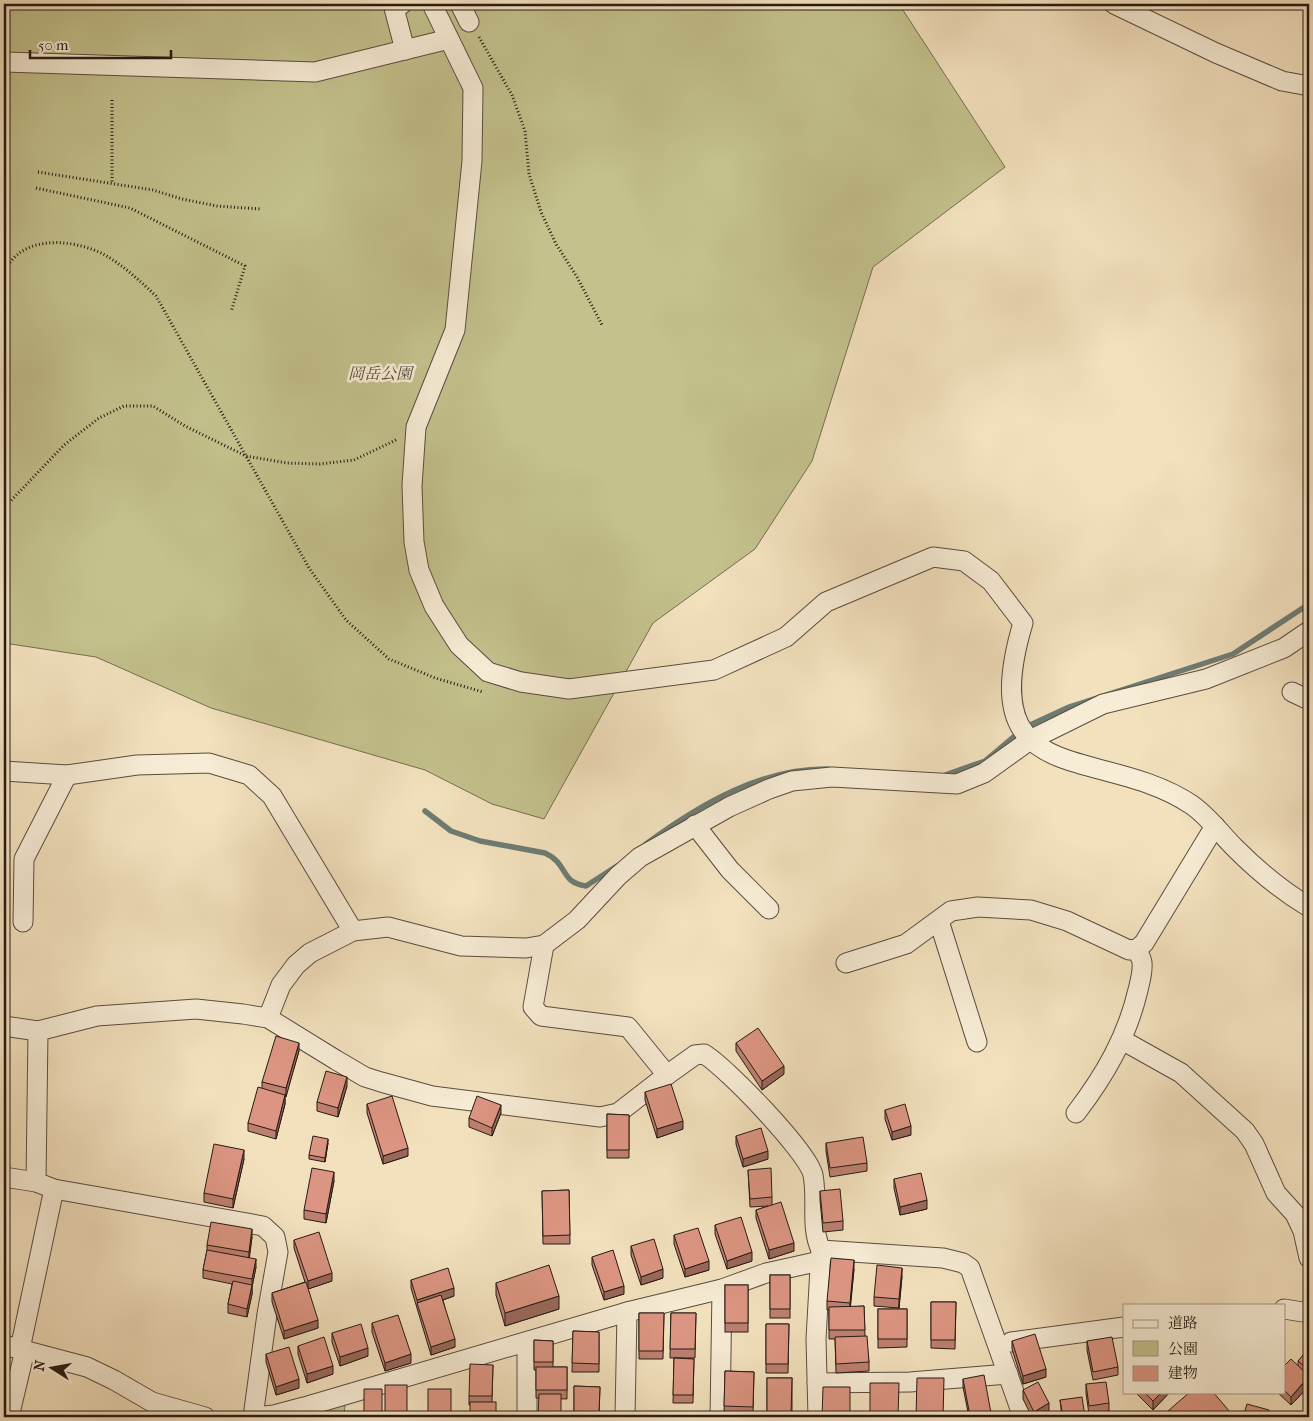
<svg xmlns="http://www.w3.org/2000/svg" width="1313" height="1421" font-family="'IM FELL French Canon','Noto Serif JP',serif">
<rect width="100%" height="100%" fill="#f3e1be"/>
<filter id="stains"><feTurbulence type="fractalNoise" baseFrequency=".004" numOctaves="4"/><feColorMatrix values="0 0 0 0 .2 0 0 0 0 .09 0 0 0 0 .02 0 0 0 .5 -.17"/></filter>
<radialGradient id="worn" r=".72"><stop offset=".6" stop-color="#630" stop-opacity="0"/><stop offset="1" stop-color="#630" stop-opacity=".3"/></radialGradient>
<g fill="#c3c18c" stroke="#756e50">
<polygon points="4,4 899,4 1005,167 873,267 812,461 755,549 653,623 544,819 492,804 425,770 211,708 96,657 4,643"/>
<polygon points="345,1405 344,1417 292,1417"/>
</g>
<g fill="none" stroke-linecap="round" stroke-linejoin="round">
<g stroke="#6d7c74" stroke-width="5.5">
<polyline points="1028,726 1069,707 1233,654 1309,604"/>
<polyline points="945,775 985,761 1017,734"/>
<path d="M425,811L451,831L480,841L545,853C569,864 559,882 586,886L617,866"/>
<path d="M646,844C699,805 761,768 828,769"/>
</g>
<g stroke="#5a4c3f" stroke-width="21">
<g id="street">
<polyline points="402,4 394,8 405,50"/>
<path d="M432,4L473,88L472,161L455,330L416,427L412,486L414,542L419,570L434,606L459,645L488,672L521,682L569,689L714,670L786,637L826,602L933,557L964,561L991,581L1023,623C972,793 1101,744 1192,805C1209,817 1221,834 1235,848C1257,870 1282,891 1309,907"/>
<polyline points="460,4 469,22"/>
<polyline points="1114,4 1216,53 1282,81 1309,86"/>
<polyline points="4,62 315,72 449,39"/>
<polyline points="1292,692 1309,700"/>
<polyline points="4,771 67,775 137,765 209,763 249,775 272,796 353,931"/>
<polyline points="695,825 730,870 769,909"/>
<polyline points="939,921 977,1042"/>
<polyline points="23,922 24,859 67,775"/>
<path d="M544,945L533,1007L541,1016L628,1027L667,1075L695,1055L704,1054C726,1067 808,1152 813,1175C818,1200 810,1227 821,1250L943,1258L963,1263L970,1268L1023,1417"/>
<polyline points="846,963 906,944 951,911 978,907 1031,910 1067,921 1129,950 1137,949 1144,943 1215,826"/>
<polyline points="268,1018 281,985 296,965 310,953 353,931 388,927 461,946 526,948 544,945 577,920 618,876 640,857 729,807 769,789 792,781 832,777 957,784 984,773 1030,740 1103,704 1206,679 1284,648 1309,631"/>
<polyline points="4,1026 38,1031 97,1016 196,1009 243,1014 268,1018 336,1060 365,1077 381,1082 432,1096 600,1117 618,1113 667,1075"/>
<polyline points="1122,1040 1181,1073 1245,1131 1254,1144 1276,1193 1295,1214 1303,1231 1309,1258"/>
<path d="M1076,1113C1105,1075 1127,1037 1138,990C1140,982 1143,971 1142,963C1142,959 1138,953 1137,949"/>
<polyline points="4,1177 36,1182 54,1189 263,1226 275,1237 278,1252 267,1314 253,1417"/>
<polyline points="36,1182 38,1031"/>
<polyline points="1284,1309 1309,1313"/>
<polyline points="527,1342 527,1417"/>
<polyline points="1011,1342 1124,1327"/>
<polyline points="4,1345 87,1367 114,1380 152,1402 205,1417"/>
<polyline points="20,1349 54,1189"/>
<polyline points="817,1383 910,1382 1008,1374"/>
<polyline points="9,1417 25,1350"/>
<polyline points="253,1417 274,1415 304,1407 627,1312 722,1289 766,1273 820,1261"/>
<polyline points="625,1417 627,1312"/>
<polyline points="720,1417 722,1289"/>
<polyline points="818,1417 816,1339 821,1250"/>
</g>
</g>
<g stroke="#271a15" stroke-width="3" stroke-dasharray="1 2.5" stroke-linecap="butt">
<polyline points="357,4 376,6"/>
<polyline points="479,37 512,95 525,131 529,174 541,212 556,244 577,277 602,325"/>
<polyline points="112,100 112,184"/>
<polyline points="38,172 153,190 182,199 217,206 261,209"/>
<polyline points="36,188 130,208 245,266 231,312"/>
<path d="M4,279C5,274 6,268 9,264C29,234 77,240 105,255C124,266 140,281 156,296L309,568L346,620L389,659L435,678L483,692"/>
<polyline points="4,508 64,445 99,418 124,406 153,406 185,426 246,456 287,463 320,464 354,460 398,439"/>
</g>
<use href="#street" stroke="#f7ecd5" stroke-width="19"/>
</g>
<g fill="#bd8070" stroke="#271a15">
<polygon points="736,1043 784,1074 762,1090 736,1051"/>
<polygon points="299,1051 285,1097 285,1104 276,1139 248,1131 248,1123 262,1089 262,1082"/>
<polygon points="347,1086 338,1117 317,1111 317,1102"/>
<polygon points="645,1092 683,1129 657,1138 645,1100"/>
<polygon points="367,1104 408,1156 383,1164 367,1113"/>
<polygon points="885,1110 911,1135 892,1140 885,1119"/>
<polygon points="501,1113 492,1136 469,1127 469,1118"/>
<polygon points="607,1114 629,1115 629,1158 607,1158"/>
<polygon points="736,1136 768,1159 743,1167 736,1144"/>
<polygon points="328,1143 325,1162 309,1159 309,1155"/>
<polygon points="826,1143 867,1163 867,1171 830,1177 826,1151"/>
<polygon points="244,1159 233,1208 204,1202 204,1193"/>
<polygon points="748,1170 772,1197 772,1205 794,1251 769,1259 756,1218 756,1210 768,1206 750,1207"/>
<polygon points="894,1179 927,1209 900,1215 894,1188"/>
<polygon points="334,1181 326,1223 304,1219 304,1210"/>
<polygon points="569,1190 570,1244 543,1244 542,1191"/>
<polygon points="820,1191 843,1221 843,1230 823,1232 820,1200"/>
<polygon points="715,1225 752,1261 727,1269 715,1234"/>
<polygon points="674,1235 709,1270 685,1277 674,1244"/>
<polygon points="252,1237 249,1257 256,1267 252,1287 252,1294 247,1317 228,1313 228,1304 232,1284 203,1278 203,1270 207,1250 207,1245"/>
<polygon points="294,1240 332,1281 308,1289 318,1328 284,1339 272,1302 272,1293 305,1282 294,1248"/>
<polygon points="631,1246 663,1278 641,1285 631,1255"/>
<polygon points="592,1257 624,1294 604,1300 592,1265"/>
<polygon points="854,1269 850,1307 864,1306 865,1336 869,1362 869,1371 836,1373 835,1339 829,1339 829,1310 827,1310 827,1301"/>
<rect x="770" y="1275" width="20" height="43"/>
<polygon points="902,1276 899,1308 874,1306 874,1297"/>
<polygon points="411,1280 454,1296 443,1300 455,1347 431,1355 411,1288"/>
<polygon points="496,1283 559,1309 505,1326 496,1295"/>
<rect x="725" y="1285" width="23" height="47"/>
<polygon points="931,1302 956,1302 955,1349 931,1348"/>
<polygon points="878,1309 907,1309 907,1347 878,1348"/>
<polygon points="639,1313 664,1313 663,1359 639,1359"/>
<polygon points="671,1313 696,1313 695,1358 670,1358"/>
<polygon points="372,1323 411,1363 385,1371 372,1332"/>
<polygon points="766,1324 789,1324 788,1373 766,1373"/>
<polygon points="573,1331 599,1332 599,1372 572,1372"/>
<polygon points="332,1333 368,1356 340,1366 332,1342"/>
<polygon points="534,1340 553,1341 553,1367 567,1367 567,1399 536,1398 536,1370 534,1370"/>
<polygon points="1012,1341 1046,1377 1023,1384 1012,1349"/>
<polygon points="1087,1341 1118,1367 1118,1375 1093,1380 1087,1350"/>
<polygon points="298,1346 333,1374 307,1383 298,1354"/>
<polygon points="1309,1350 1309,1386 1291,1405 1277,1392 1284,1392 1284,1366 1298,1366 1298,1361"/>
<polygon points="266,1354 299,1388 276,1395 266,1362"/>
<polygon points="674,1358 694,1359 693,1403 673,1403"/>
<polygon points="493,1365 492,1402 469,1405 469,1396"/>
<polygon points="725,1371 754,1372 753,1415 724,1415"/>
<rect x="767" y="1378" width="25" height="39"/>
<polygon points="963,1379 991,1413 991,1417 969,1417 963,1387"/>
<polygon points="1086,1384 1109,1403 1109,1411 1089,1414 1086,1393"/>
<polygon points="574,1386 600,1387 599,1417 574,1417"/>
<polygon points="1023,1390 1049,1412 1039,1417 1032,1417 1023,1399"/>
<polygon points="1135,1392 1170,1392 1153,1410"/>
<polygon points="1060,1400 1085,1417 1062,1417"/>
</g>
<g fill="#9a685b" stroke="#271a15">
<polygon points="299,1043 299,1051 286,1097 286,1088"/>
<polygon points="784,1066 784,1074 762,1090 762,1081"/>
<polygon points="347,1077 347,1086 338,1117 338,1108"/>
<polygon points="285,1095 285,1104 276,1139 276,1131"/>
<polygon points="501,1105 501,1113 492,1136 492,1128"/>
<polygon points="683,1121 683,1129 657,1138 657,1129"/>
<polygon points="911,1126 911,1135 892,1140 892,1132"/>
<polygon points="328,1139 328,1143 325,1162 325,1158"/>
<polygon points="408,1148 408,1156 383,1164 383,1156"/>
<polygon points="244,1150 244,1159 233,1208 233,1199"/>
<polygon points="768,1151 768,1159 743,1167 743,1159"/>
<polygon points="334,1172 334,1181 326,1223 326,1214"/>
<polygon points="927,1200 927,1209 900,1215 900,1207"/>
<polygon points="252,1229 252,1237 249,1261 249,1252"/>
<polygon points="794,1243 794,1251 769,1259 769,1250"/>
<polygon points="752,1252 752,1261 727,1269 727,1261"/>
<polygon points="256,1259 256,1267 252,1287 252,1294 247,1317 247,1309 252,1285 252,1279"/>
<polygon points="854,1260 854,1269 850,1312 850,1303"/>
<polygon points="709,1261 709,1270 685,1277 685,1269"/>
<polygon points="902,1268 902,1276 899,1308 899,1299"/>
<polygon points="663,1269 663,1278 641,1285 641,1277"/>
<polygon points="332,1273 332,1281 308,1289 308,1281"/>
<polygon points="624,1286 624,1294 604,1300 604,1292"/>
<polygon points="454,1288 454,1296 419,1308 417,1300"/>
<polygon points="559,1296 559,1309 505,1326 505,1313"/>
<polygon points="318,1320 318,1328 284,1339 284,1331"/>
<polygon points="455,1339 455,1347 431,1355 431,1347"/>
<polygon points="368,1348 368,1356 340,1366 340,1357"/>
<polygon points="411,1354 411,1363 385,1371 385,1363"/>
<polygon points="333,1366 333,1374 307,1383 307,1374"/>
<polygon points="1046,1369 1046,1377 1023,1384 1023,1376"/>
<polygon points="1309,1377 1309,1386 1291,1405 1291,1397"/>
<polygon points="299,1379 299,1388 276,1395 276,1387"/>
<polygon points="1162,1392 1170,1392 1153,1410 1153,1401"/>
<polygon points="1049,1403 1049,1412 1039,1417 1034,1417 1034,1412"/>
<polygon points="1230,1412 1230,1417 1225,1417"/>
</g>
<g fill="#dc9582" stroke="#271a15">
<polygon points="758,1028 784,1066 762,1081 736,1043"/>
<polygon points="276,1036 299,1043 286,1088 262,1082"/>
<polygon points="326,1071 347,1077 338,1108 317,1102"/>
<polygon points="671,1084 683,1121 657,1129 645,1092"/>
<polygon points="258,1087 285,1095 276,1131 248,1123"/>
<polygon points="392,1096 408,1148 383,1156 367,1104"/>
<polygon points="477,1096 501,1105 492,1128 469,1118"/>
<polygon points="905,1104 911,1126 892,1132 885,1110"/>
<polygon points="607,1114 629,1115 629,1150 607,1150"/>
<polygon points="761,1128 768,1151 743,1159 736,1136"/>
<polygon points="313,1136 328,1139 325,1158 309,1155"/>
<polygon points="863,1137 867,1163 830,1168 826,1143"/>
<polygon points="214,1144 244,1150 233,1199 204,1193"/>
<polygon points="312,1168 334,1172 326,1214 304,1210"/>
<polygon points="771,1168 772,1197 750,1199 748,1170"/>
<polygon points="921,1173 927,1200 900,1207 894,1179"/>
<polygon points="840,1189 843,1221 823,1223 820,1191"/>
<polygon points="569,1190 570,1235 543,1236 542,1191"/>
<polygon points="781,1202 794,1243 769,1250 756,1210"/>
<polygon points="741,1217 752,1252 727,1261 715,1225"/>
<polygon points="211,1222 252,1229 249,1252 207,1245"/>
<polygon points="698,1228 709,1261 685,1269 674,1235"/>
<polygon points="319,1232 332,1273 308,1281 294,1240"/>
<polygon points="654,1239 663,1269 641,1277 631,1246"/>
<polygon points="207,1250 256,1259 252,1279 203,1270"/>
<polygon points="613,1250 624,1286 604,1292 592,1257"/>
<polygon points="831,1258 854,1260 850,1303 827,1301"/>
<polygon points="549,1265 559,1296 505,1313 496,1283"/>
<polygon points="877,1265 902,1268 899,1299 874,1297"/>
<polygon points="448,1268 454,1288 417,1300 411,1280"/>
<rect x="770" y="1275" width="20" height="34"/>
<polygon points="233,1281 252,1285 247,1309 228,1304"/>
<polygon points="306,1282 318,1320 284,1331 272,1293"/>
<rect x="725" y="1285" width="23" height="38"/>
<polygon points="441,1295 455,1339 431,1347 417,1303"/>
<polygon points="931,1302 956,1302 955,1340 931,1340"/>
<polygon points="864,1306 865,1330 829,1330 829,1307"/>
<rect x="878" y="1309" width="29" height="30"/>
<polygon points="639,1313 664,1313 663,1351 639,1351"/>
<polygon points="671,1313 696,1313 695,1349 670,1349"/>
<polygon points="398,1315 411,1354 385,1363 372,1323"/>
<polygon points="361,1324 368,1348 340,1357 332,1333"/>
<polygon points="766,1324 789,1324 788,1364 766,1364"/>
<polygon points="573,1331 599,1332 599,1364 572,1363"/>
<polygon points="1035,1334 1046,1369 1023,1376 1012,1341"/>
<polygon points="867,1336 869,1362 836,1364 835,1337"/>
<polygon points="324,1337 333,1366 307,1374 298,1346"/>
<polygon points="1112,1337 1118,1367 1093,1372 1087,1341"/>
<polygon points="534,1340 553,1341 553,1362 534,1362"/>
<polygon points="289,1347 299,1379 276,1387 266,1354"/>
<polygon points="1308,1349 1309,1350 1309,1370 1298,1361"/>
<polygon points="674,1358 694,1359 693,1395 673,1395"/>
<polygon points="1291,1359 1309,1376 1291,1397 1284,1390 1284,1366"/>
<polygon points="470,1364 493,1365 492,1396 469,1396"/>
<rect x="536" y="1367" width="31" height="23"/>
<polygon points="725,1371 754,1372 753,1407 724,1406"/>
<polygon points="984,1375 991,1413 970,1416 963,1379"/>
<polygon points="767,1378 792,1378 791,1415 767,1415"/>
<polygon points="917,1378 944,1378 943,1417 916,1417"/>
<polygon points="1038,1382 1049,1403 1034,1412 1023,1390"/>
<polygon points="1106,1382 1109,1403 1089,1406 1086,1384"/>
<polygon points="870,1383 899,1383 898,1417 870,1417"/>
<rect x="385" y="1385" width="22" height="32"/>
<polygon points="574,1386 600,1387 599,1412 574,1412"/>
<polygon points="823,1387 850,1387 850,1417 822,1417"/>
<polygon points="364,1389 382,1389 382,1417 346,1417 346,1414 364,1414"/>
<rect x="428" y="1389" width="23" height="28"/>
<polygon points="1144,1392 1162,1392 1153,1401"/>
<polygon points="1190,1392 1213,1392 1230,1412 1225,1417 1161,1417"/>
<polygon points="539,1394 561,1394 561,1417 538,1417"/>
<polygon points="1082,1397 1085,1417 1063,1417 1060,1400"/>
<rect x="470" y="1402" width="26" height="15"/>
<polygon points="1247,1404 1269,1410 1266,1417 1243,1417"/>
<polygon points="574,1415 596,1416 596,1417 574,1417"/>
</g>
<g text-anchor="middle" dominant-baseline="central" stroke-width="5" stroke-linejoin="round" paint-order="stroke">
<g font-size="16" font-style="italic" fill="#564c39" stroke="#f7ecd5">
<text x="380" y="373">岡岳公園</text>
</g>
</g>
<rect width="1313" height="1421" fill="none" stroke="#f3e1be" stroke-width="20"/>
<rect x="5" y="5" width="1303" height="1411" fill="none" stroke="#271a15" stroke-width="2.5"/>
<rect x="10" y="10" width="1293" height="1401" fill="none" stroke="#271a15"/>
<rect x="1123" y="1304" width="162" height="90" fill="#f7ecd5" stroke="#a49888"/>
<rect x="1133" y="1320" width="25" height="8" fill="#f7ecd5" stroke="#a49888"/>
<text x="1168" y="1328" font-size="15" fill="#271a15">道路</text>
<rect x="1133" y="1341" width="25" height="15" fill="#c3c18c" stroke="#a49888"/>
<text x="1168" y="1354" font-size="15" fill="#271a15">公園</text>
<rect x="1133" y="1366" width="25" height="15" fill="#dc9582" stroke="#a49888"/>
<text x="1168" y="1378" font-size="15" fill="#271a15">建物</text>
<g transform="translate(52 1368) rotate(281)" stroke="#f7ecd5" stroke-width="4" paint-order="stroke">
<path d="M0-4L9 19L0 12L-9 19Z" fill="#271a15"/>
<text y="-8" font-size="14" font-weight="bold" text-anchor="middle" fill="#271a15">N</text>
</g>
<path d="M30 50v8h141v-8" fill="none" stroke="#271a15" stroke-width="2.5"/>
<text x="38" y="50" font-size="15" fill="#271a15" stroke="#f7ecd5" stroke-width="4" paint-order="stroke">50 m</text>
<rect width="100%" height="100%" filter="url(#stains)"/>
<rect width="100%" height="100%" fill="url(#worn)"/>
</svg>
